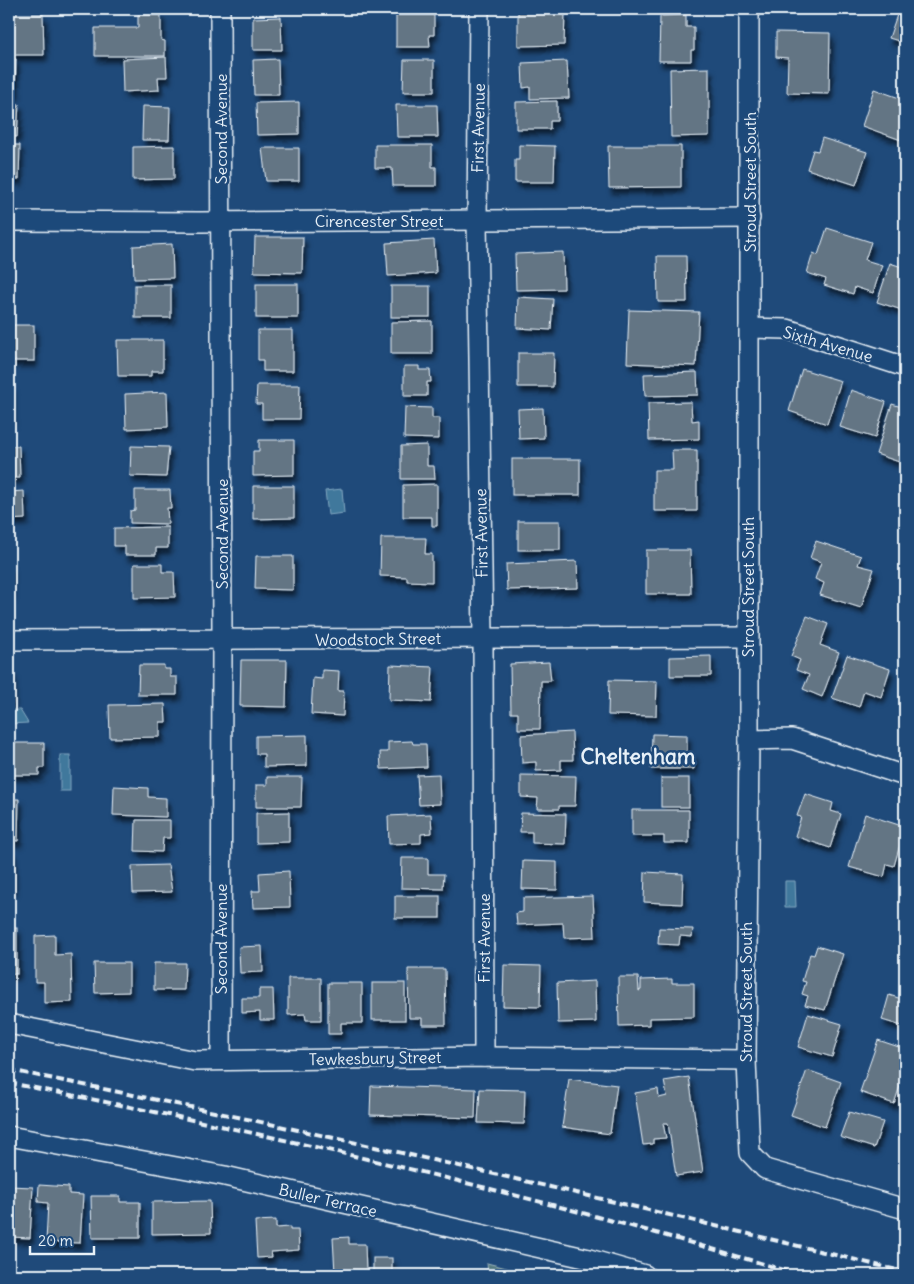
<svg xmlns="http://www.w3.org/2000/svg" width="914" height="1284" font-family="Delius,sans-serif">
<defs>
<filter id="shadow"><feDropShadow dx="3" dy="5.5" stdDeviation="2.5" flood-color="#0009"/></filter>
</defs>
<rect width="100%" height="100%" fill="#1f4a7a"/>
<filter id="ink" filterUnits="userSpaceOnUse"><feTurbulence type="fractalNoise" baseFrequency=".02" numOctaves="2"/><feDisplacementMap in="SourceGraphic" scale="10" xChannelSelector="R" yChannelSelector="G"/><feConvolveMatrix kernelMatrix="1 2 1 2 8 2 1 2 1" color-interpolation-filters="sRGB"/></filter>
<g filter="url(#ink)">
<polygon fill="#567c82" stroke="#9fb6bd" points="487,1263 534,1275 488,1275"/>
<g fill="#40789c" stroke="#83a8c1">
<polygon points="342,489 344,513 328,515 325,491"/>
<polygon points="9,710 20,710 28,723 9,724"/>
<rect x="60" y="755" width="10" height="36"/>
<polygon points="785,881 795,881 796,907 785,907"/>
</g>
<g fill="#647584" stroke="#e8f1f8" filter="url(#shadow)">
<polygon points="899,9 905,9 905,43 889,38"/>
<polygon points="518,12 565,13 564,45 518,46"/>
<polygon points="9,14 43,14 44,55 9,55"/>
<polygon points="138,15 161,15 161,40 165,41 165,56 95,56 95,28 138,28"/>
<polygon points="396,15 434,15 434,35 429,35 430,47 396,47"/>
<polygon points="686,15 686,27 694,27 694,50 691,50 691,61 659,61 660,16"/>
<polygon points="281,17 282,50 253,50 253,18"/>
<polygon points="776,32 830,33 829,94 787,93 788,58 776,57"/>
<polygon points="166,57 167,77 158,77 159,90 123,92 122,59"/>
<polygon points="9,59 16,59 15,95 9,95"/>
<polygon points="278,59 279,95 254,95 253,60"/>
<polygon points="404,60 434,60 434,92 403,92"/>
<polygon points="567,61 569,98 530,99 530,87 523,88 522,63"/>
<polygon points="709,68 709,136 671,137 670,69"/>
<polygon points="874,89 905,100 904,141 862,126"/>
<polygon points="557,101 557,121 550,121 550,129 516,129 516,102"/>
<polygon points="299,102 299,134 257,135 256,103"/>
<polygon points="9,103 19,104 17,137 9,136"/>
<polygon points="396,105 437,105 438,137 397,137"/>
<polygon points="143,106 170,107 169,140 142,140"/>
<polygon points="822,138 867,152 856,185 807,169 813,150 818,151"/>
<polygon points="9,145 20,145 19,179 9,179"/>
<polygon points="375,145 432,145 432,167 436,167 436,186 393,186 392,168 375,168"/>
<polygon points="519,145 555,146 554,182 515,182 515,160 519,160"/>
<polygon points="174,146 174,179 133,180 133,147"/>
<polygon points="608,146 681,146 681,187 609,188"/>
<polygon points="262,148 299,148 299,181 266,181"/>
<polygon points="827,228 871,242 865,260 882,265 873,293 855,287 853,294 824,285 826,279 807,273 813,253 818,255"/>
<polygon points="255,237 303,237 302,273 254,272"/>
<polygon points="434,240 436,273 388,276 386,243"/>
<polygon points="172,244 173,278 134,279 133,246"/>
<polygon points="563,252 564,289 516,290 515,254"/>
<polygon points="657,256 686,256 687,302 658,302"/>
<polygon points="890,263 905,268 905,311 877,302"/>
<rect x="256" y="284" width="42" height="34"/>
<rect x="135" y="285" width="36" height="33"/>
<rect x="391" y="286" width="39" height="31"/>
<polygon points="518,297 553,299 551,330 517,328"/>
<polygon points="629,310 699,312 696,366 627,363"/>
<polygon points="432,321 432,354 391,354 391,322"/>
<rect x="9" y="325" width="25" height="36"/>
<polygon points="258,330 293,330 293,371 263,371 263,360 258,360"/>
<polygon points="117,340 163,340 163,371 151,371 151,376 118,376"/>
<polygon points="518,353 554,353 553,387 518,387"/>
<polygon points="404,366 419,366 419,370 430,370 431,382 427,382 427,396 404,396"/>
<polygon points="802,369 841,381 827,424 789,411"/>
<polygon points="697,372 698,395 645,396 644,374"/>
<polygon points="257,385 300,385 299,419 262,419 262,404 256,404"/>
<rect x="9" y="386" width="2" height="34"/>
<polygon points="851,390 886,402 875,438 840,427"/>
<polygon points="167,392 168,427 126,429 125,394"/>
<polygon points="691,402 692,421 699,420 699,439 649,440 648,403"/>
<polygon points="892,404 905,408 905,464 876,454"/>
<polygon points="405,407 432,408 432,418 439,418 439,439 404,438"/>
<polygon points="543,408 544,438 519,439 518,409"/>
<polygon points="259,440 294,440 294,475 253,476 253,451 259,451"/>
<polygon points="427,445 427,466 434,466 435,479 401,479 401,446"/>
<polygon points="9,446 19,446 20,478 9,478"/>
<polygon points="131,446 169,447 166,477 130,476"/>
<polygon points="672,450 697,450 697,511 654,511 654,470 673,470"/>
<rect x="512" y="459" width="68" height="36"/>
<polygon points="437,484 437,526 432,526 432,517 403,517 403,485"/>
<polygon points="253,486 294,486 294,518 253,519"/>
<polygon points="135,490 170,490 171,508 167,508 168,524 130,523 130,511 135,510"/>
<polygon points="24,491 25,519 9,520 9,492"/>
<rect x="518" y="521" width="42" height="29"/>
<polygon points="168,527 168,548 156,548 156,555 125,555 125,546 114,546 114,528"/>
<polygon points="381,538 426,538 425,554 432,554 432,582 407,581 407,577 380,576"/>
<polygon points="816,541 861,556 858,565 874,569 861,608 820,595 824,583 815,579 821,562 810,558"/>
<polygon points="646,550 690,550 691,594 646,594"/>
<polygon points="256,556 293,556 293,590 255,589"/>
<polygon points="577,561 578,588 507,590 506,564"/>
<polygon points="134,564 162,564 162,572 174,572 175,597 134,598"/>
<polygon points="9,565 10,565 11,595 9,595"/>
<polygon points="807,616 828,624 820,645 839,652 822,697 803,689 809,675 796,670 800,660 791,656"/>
<polygon points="847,655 890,669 881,697 864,691 859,707 832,698"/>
<polygon points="711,656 711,676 670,676 670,657"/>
<polygon points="241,660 287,660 286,707 240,706"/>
<polygon points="549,662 551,681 541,681 540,729 518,729 518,713 511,713 510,664"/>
<polygon points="139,665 164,665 164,669 170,669 170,677 177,677 177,695 138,695"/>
<polygon points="390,665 433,667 431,702 389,700"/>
<polygon points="322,670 339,671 338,691 344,691 343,716 311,714 313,678 322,679"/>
<rect x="9" y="672" width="3" height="31"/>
<polygon points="609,680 657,681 656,716 608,715"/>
<polygon points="165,704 166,722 160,722 160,737 110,738 109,705"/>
<polygon points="572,732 573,760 561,760 561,770 536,771 536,762 522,763 521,735"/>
<polygon points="652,734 687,735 687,754 694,754 694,769 651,769"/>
<polygon points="307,735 307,766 264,767 264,754 256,754 256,736"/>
<polygon points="412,741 413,744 426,744 427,767 381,769 380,752 388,752 388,742"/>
<polygon points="9,743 44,743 44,768 39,768 39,775 9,775"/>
<polygon points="439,774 440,804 419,805 417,775"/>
<polygon points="521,775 576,776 575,806 559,806 559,809 537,809 538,798 521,797"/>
<polygon points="267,777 302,777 301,807 256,807 256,785 267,785"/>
<rect x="661" y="778" width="28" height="29"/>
<polygon points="114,786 148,788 148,797 166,798 166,817 113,815"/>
<polygon points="805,794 833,803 831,811 841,814 830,848 795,836 801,817 797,816"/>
<polygon points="9,799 19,799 18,841 9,840"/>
<polygon points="632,810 689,810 689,843 664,843 664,836 632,836"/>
<polygon points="289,812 289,842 256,843 256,813"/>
<polygon points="521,813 566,814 565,844 532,843 532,832 520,832"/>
<polygon points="431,814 432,833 421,834 421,843 389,844 388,816"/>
<polygon points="865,814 905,827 894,866 887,864 884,877 849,867"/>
<polygon points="136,820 170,820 170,838 163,838 162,852 135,851"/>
<polygon points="9,851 12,851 13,890 9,890"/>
<polygon points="402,858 428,858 428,874 444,874 443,889 401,888"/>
<polygon points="523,861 557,862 557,890 522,889"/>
<polygon points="168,865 172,892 133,893 132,866"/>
<polygon points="289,871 290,907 253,908 252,891 260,891 259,873"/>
<polygon points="645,872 683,874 682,904 644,902"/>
<rect x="395" y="896" width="45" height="22"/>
<polygon points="593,896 595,937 564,938 563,923 517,925 516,913 523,912 523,898"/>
<rect x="9" y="928" width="8" height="46"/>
<polygon points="659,928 693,929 692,937 680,936 679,945 658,944"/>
<polygon points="55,935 55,955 71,954 72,1002 44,1003 44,982 35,982 35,936"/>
<polygon points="262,946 263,972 240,973 239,947"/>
<polygon points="817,946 843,954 825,1010 805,1005 808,996 802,994 806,982 802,981 810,954 814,955"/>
<polygon points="94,963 129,963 129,992 95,993"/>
<polygon points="154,963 185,963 184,990 154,990"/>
<polygon points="504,965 541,966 540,1007 503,1006"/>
<polygon points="408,969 445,969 446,1025 422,1025 422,1018 409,1018"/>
<polygon points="618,977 638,977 639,991 641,990 641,980 672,979 672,983 694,983 694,1017 649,1018 649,1025 619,1026"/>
<polygon points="288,978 321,978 321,1020 306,1020 305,1014 288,1015"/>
<polygon points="595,981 596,1022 558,1023 557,983"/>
<polygon points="328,983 362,983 362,1023 341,1023 341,1034 328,1034"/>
<rect x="372" y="983" width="33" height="37"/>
<polygon points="259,989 273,989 274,1020 260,1020 260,1012 242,1013 242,998 259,998"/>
<polygon points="889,995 905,1000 905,1027 882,1020"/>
<polygon points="808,1014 842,1024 832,1057 798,1047"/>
<polygon points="878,1040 905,1049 905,1071 894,1104 860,1092"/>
<polygon points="807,1070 841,1082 825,1127 791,1115"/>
<polygon points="689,1077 703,1172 676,1176 668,1123 663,1123 666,1138 653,1139 653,1144 643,1145 635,1093 658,1089 659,1098 667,1096 664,1081"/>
<polygon points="569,1079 617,1085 610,1134 562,1127"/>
<polygon points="371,1086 476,1089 475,1118 370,1115"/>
<polygon points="480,1089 525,1090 524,1124 478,1123"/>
<polygon points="849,1112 883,1122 874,1148 840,1137"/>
<polygon points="39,1185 69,1187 69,1194 83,1195 80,1243 46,1242 48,1203 38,1202"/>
<polygon points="9,1186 33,1187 30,1238 9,1237"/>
<polygon points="91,1196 120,1196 120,1202 140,1202 140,1238 92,1238"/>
<polygon points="210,1201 211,1233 152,1234 152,1202"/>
<polygon points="276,1220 276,1228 290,1227 290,1230 298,1230 299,1250 271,1252 272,1257 257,1258 255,1221"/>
<polygon points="349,1237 349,1244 365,1244 366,1272 335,1273 333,1238"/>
<rect x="373" y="1258" width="19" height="17"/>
<polygon points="441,1270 442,1275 421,1275 421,1271"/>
</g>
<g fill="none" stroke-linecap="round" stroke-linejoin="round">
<g stroke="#e8f1f8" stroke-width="22">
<g id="street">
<polyline points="220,9 222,641 221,1060"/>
<polyline points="479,9 477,220 483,637 484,1057"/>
<polyline points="749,9 749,740 746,1060 750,1153 765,1169 905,1209"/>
<polyline points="9,221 200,222 750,218"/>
<polyline points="749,328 787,329 905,367"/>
<polyline points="9,640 748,637"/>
<polyline points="749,740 792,739 905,776"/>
<polyline points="9,1024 195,1061 484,1057 746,1060"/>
<polyline points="9,1136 225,1176 589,1259 645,1275"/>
</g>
</g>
<use href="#street" stroke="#1f4a7a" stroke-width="19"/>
<g stroke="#e8f1f8" stroke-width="4" stroke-dasharray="8 4" stroke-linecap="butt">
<path d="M9,1070C309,1129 608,1199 905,1272"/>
<path d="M9,1083C275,1134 541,1196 800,1275"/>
</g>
</g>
</g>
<g text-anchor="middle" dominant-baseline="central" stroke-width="5" stroke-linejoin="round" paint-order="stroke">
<g font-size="16" fill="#e8f1f8" stroke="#1f4a7a">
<text transform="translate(478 128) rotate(-89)">First Avenue</text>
<text transform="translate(221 129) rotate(-90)">Second Avenue</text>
<text transform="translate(750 182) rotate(-90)">Stroud Street South</text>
<text x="379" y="221">Cirencester Street</text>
<text transform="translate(828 344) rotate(16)">Sixth Avenue</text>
<text transform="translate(481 533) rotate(-91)">First Avenue</text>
<text transform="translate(222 534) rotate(-90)">Second Avenue</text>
<text transform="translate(748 587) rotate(-90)">Stroud Street South</text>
<text transform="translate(378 639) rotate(-1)">Woodstock Street</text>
<text transform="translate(484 938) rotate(-90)">First Avenue</text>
<text transform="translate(221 939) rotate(-90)">Second Avenue</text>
<text transform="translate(746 992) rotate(-90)">Stroud Street South</text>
<text transform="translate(375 1058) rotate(-1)">Tewkesbury Street</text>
<text transform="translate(328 1200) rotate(13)">Buller Terrace</text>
</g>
<g font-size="21" font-weight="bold" fill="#e8f1f8" stroke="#1f4a7a">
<text x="638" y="756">Cheltenham</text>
</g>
</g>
<rect width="914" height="1284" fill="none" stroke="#1f4a7a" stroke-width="30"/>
<rect x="15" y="15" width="884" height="1254" fill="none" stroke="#e8f1f8" stroke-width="2" filter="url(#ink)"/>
<path d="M30 1246v8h64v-8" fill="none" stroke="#e8f1f8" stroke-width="2.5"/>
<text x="38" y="1246" font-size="15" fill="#e8f1f8" stroke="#1f4a7a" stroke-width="4" paint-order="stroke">20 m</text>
</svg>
